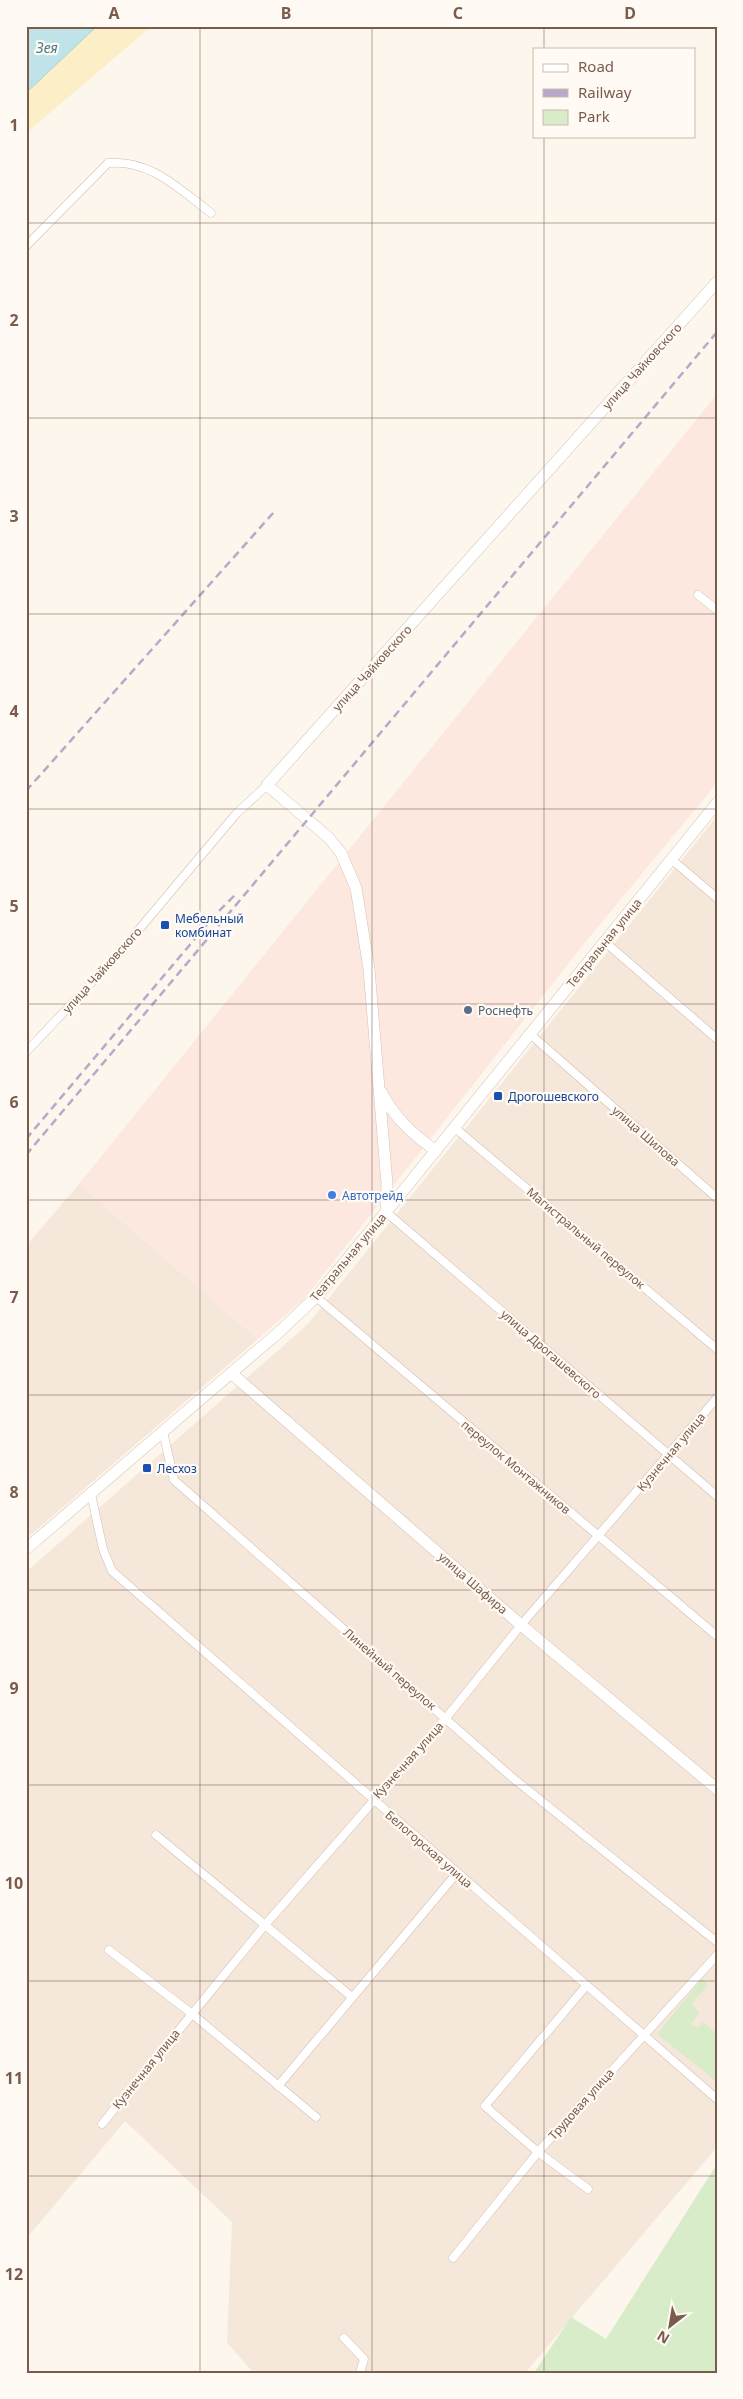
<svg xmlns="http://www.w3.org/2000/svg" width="743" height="2399" font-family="'Noto Sans',sans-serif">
<rect width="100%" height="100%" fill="#fdf6ec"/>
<g fill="#f5e8da">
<polygon points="717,816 717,2147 525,2373 254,2373 227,2343 232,2222 125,2121 26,2239 26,1572 308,1324"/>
<polygon points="79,1184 258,1339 26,1539 26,1246"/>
</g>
<polygon fill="#fde8e0" points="717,394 717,783 583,945 305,1298 258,1339 79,1184"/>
<g fill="#d8ecc9">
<polygon points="702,1979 708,1985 692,2003 699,2013 691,2024 697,2028 703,2022 717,2034 717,2082 657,2034"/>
<polygon points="717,2164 717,2373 534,2373 571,2317 606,2339"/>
</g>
<polygon fill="#fcefc7" points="97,26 152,26 26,133 26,93"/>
<polygon fill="#bfe3e8" stroke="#a5d3da" points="26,26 97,26 26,93"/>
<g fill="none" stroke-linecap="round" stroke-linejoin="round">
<g stroke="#d1beb0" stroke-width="9">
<g id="street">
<path d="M26,246L108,163C150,159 179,189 211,213"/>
<polyline points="698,595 717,610"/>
<polyline points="671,859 717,898"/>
<polyline points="605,942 717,1039"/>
<polyline points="530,1034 717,1198"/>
<polyline points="26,1052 115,958 236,814 267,785"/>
<polyline points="455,1128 717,1349"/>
<polyline points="386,1212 717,1496"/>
<polyline points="316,1297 717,1636"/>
<polyline points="163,1432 174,1480 514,1779 717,1942"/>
<polyline points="91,1494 103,1549 112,1571 717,2099"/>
<polyline points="156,1835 352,1997"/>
<polyline points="109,1950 191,2013 316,2117"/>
<polyline points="586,1986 485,2106 538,2152 588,2189"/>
<polyline points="278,2086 457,1873"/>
<polyline points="102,2124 265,1925 446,1718 521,1625 717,1398"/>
<polyline points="453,2258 538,2152 717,1955"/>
<polyline points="344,2338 364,2359 360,2373"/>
</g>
</g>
<g stroke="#d6c0b0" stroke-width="12">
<g id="secondary">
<path d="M382,1093C394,1118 414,1135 436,1151"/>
<polyline points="386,1212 387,1184 369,969 356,888 341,853 329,838 267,785 717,282"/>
<polyline points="231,1373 521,1625 717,1789"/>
<polyline points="26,1549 278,1333 316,1297 386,1212 717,803"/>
</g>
</g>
<use href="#street" stroke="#fff" stroke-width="8"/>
<use href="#secondary" stroke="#fff" stroke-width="11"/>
<g stroke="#b9a8c9" stroke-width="2.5" stroke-dasharray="8 5" stroke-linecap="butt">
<polyline points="26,791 274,512"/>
<polyline points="26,1139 215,915 236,894"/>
<polyline points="26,1155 717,332"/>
</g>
</g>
<path fill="none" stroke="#7a5c4d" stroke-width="1" stroke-opacity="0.55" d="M200,26V2373M372,26V2373M544,26V49M544,136V2373M26,223H717M26,418H717M26,614H717M26,809H717M26,1004H717M26,1200H717M26,1395H717M26,1590H717M26,1785H717M26,1981H717M26,2176H717"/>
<g fill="#1a4fb4" stroke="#fffaf3" stroke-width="2">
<rect x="160" y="920" width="10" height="10" rx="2.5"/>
<rect x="493" y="1091" width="10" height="10" rx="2.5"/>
<rect x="142" y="1463" width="10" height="10" rx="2.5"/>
</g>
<circle fill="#5c6f8a" stroke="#fffaf3" stroke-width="2" cx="468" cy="1010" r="5"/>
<circle fill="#3f7fe0" stroke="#fffaf3" stroke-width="2" cx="332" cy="1195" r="5"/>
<g text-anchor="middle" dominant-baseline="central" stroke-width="4.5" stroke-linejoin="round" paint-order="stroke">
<g font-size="12" fill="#7a5c4d" stroke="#fffaf3">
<text transform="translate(642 366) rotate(-48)">улица Чайковского</text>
<text transform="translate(372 668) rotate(-48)">улица Чайковского</text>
<text transform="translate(604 943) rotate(-51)">Театральная улица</text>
<text transform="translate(102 970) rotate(-48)">улица Чайковского</text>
<text transform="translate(646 1136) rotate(41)">улица Шилова</text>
<text transform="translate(586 1238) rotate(40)">Магистральный переулок</text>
<text transform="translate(348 1257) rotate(-50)">Театральная улица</text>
<text transform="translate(551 1354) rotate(41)">улица Дрогашевского</text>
<text transform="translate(671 1452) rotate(-50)">Кузнечная улица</text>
<text transform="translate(516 1467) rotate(40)">переулок Монтажников</text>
<text transform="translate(473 1583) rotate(41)">улица Шафира</text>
<text transform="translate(390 1669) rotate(41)">Линейный переулок</text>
<text transform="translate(408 1760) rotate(-48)">Кузнечная улица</text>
<text transform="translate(429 1849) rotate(41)">Белогорская улица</text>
<text transform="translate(146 2069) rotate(-51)">Кузнечная улица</text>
<text transform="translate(581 2104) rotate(-48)">Трудовая улица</text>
</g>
<g font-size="12" fill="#164399" stroke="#fffaf3" text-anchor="start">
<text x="175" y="918">Мебельный<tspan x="175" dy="14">комбинат</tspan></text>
<text x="508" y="1096">Дрогошевского</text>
<text x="157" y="1468">Лесхоз</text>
</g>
<g font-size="12" fill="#4e5e75" stroke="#fffaf3" text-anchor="start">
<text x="478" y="1010">Роснефть</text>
</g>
<g font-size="12" fill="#366cbe" stroke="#fffaf3" text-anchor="start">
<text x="342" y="1195">Автотрейд</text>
</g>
<g font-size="14" font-style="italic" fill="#437c86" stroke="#fffaf3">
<text x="47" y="47">Зея</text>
</g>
</g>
<rect width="743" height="2399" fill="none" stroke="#fffaf3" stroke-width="55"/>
<rect x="533" y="48" width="162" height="90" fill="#fffaf3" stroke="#cabbb1"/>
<rect x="543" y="64" width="25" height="8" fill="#ffffff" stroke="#cabbb1"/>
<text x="578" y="72" font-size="15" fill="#7a5c4d">Road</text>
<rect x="543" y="89" width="25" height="8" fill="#b9a8c9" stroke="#cabbb1"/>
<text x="578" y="98" font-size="15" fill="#7a5c4d">Railway</text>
<rect x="543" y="110" width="25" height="15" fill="#d8ecc9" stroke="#cabbb1"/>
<text x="578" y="122" font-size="15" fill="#7a5c4d">Park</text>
<g transform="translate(670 2326) rotate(211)" stroke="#fffaf3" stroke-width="4" paint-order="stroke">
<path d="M0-4L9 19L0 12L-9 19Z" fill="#7a5c4d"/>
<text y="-8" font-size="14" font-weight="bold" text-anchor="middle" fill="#7a5c4d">N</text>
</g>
<rect x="28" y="28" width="688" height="2344" fill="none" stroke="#7a5c4d" stroke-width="2"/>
<g font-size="16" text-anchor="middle" font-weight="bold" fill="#7a5c4d">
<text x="114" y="19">A</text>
<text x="286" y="19">B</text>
<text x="458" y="19">C</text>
<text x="630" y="19">D</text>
<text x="14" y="131">1</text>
<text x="14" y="326">2</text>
<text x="14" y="522">3</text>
<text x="14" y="717">4</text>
<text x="14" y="912">5</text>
<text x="14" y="1108">6</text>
<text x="14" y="1303">7</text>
<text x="14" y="1498">8</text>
<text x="14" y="1694">9</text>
<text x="14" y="1889">10</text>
<text x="14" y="2084">11</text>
<text x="14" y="2280">12</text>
</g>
</svg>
